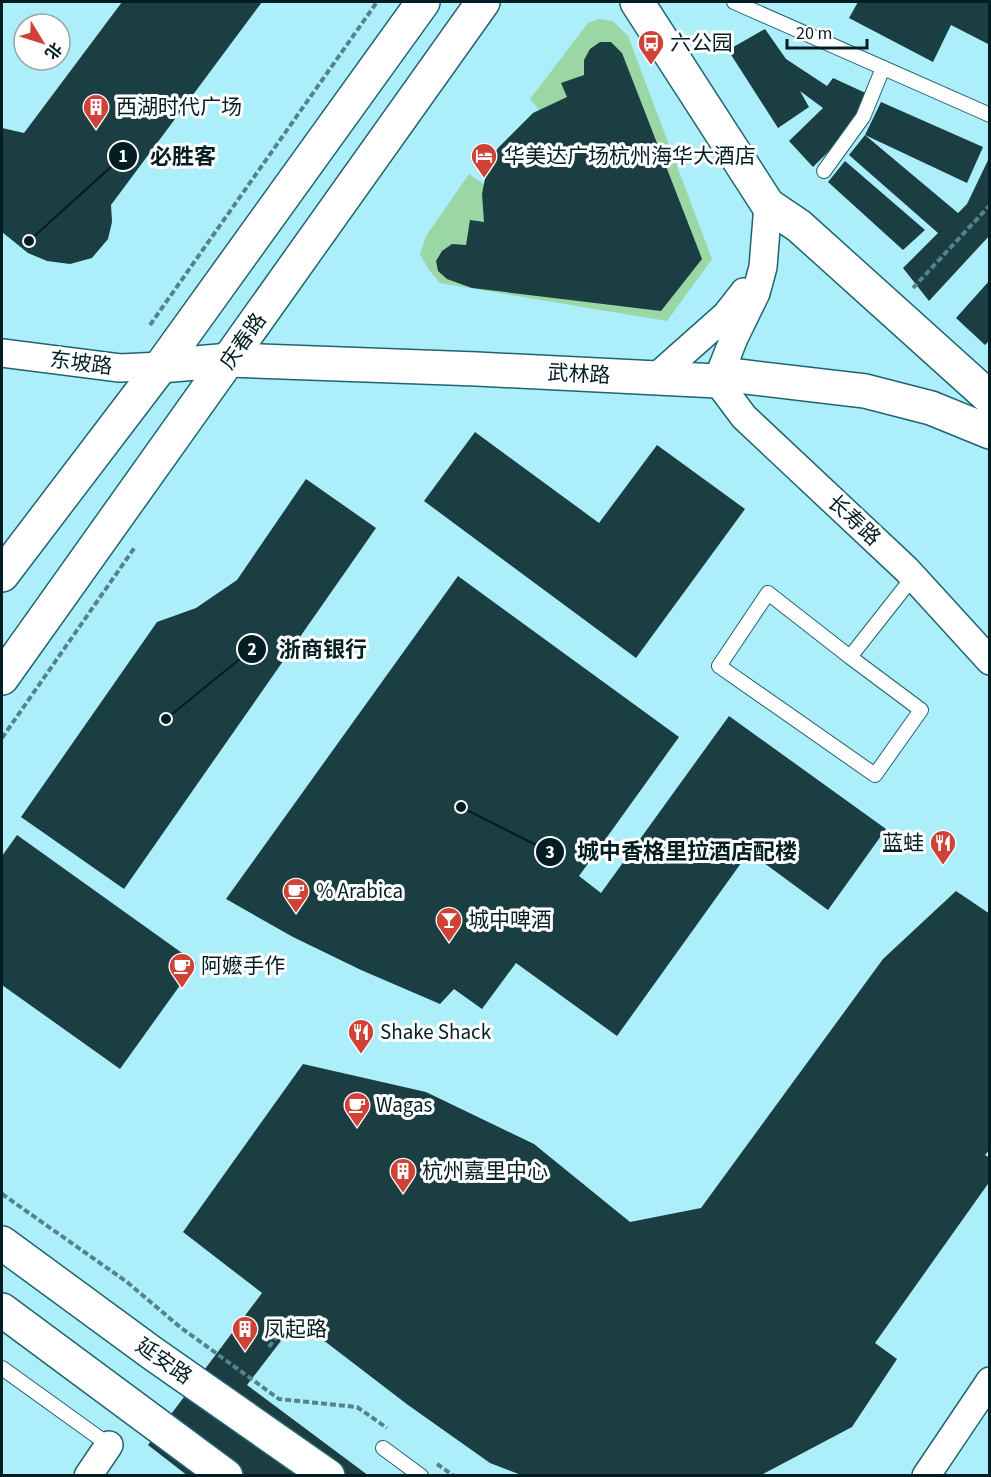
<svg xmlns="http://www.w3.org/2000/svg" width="991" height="1477" font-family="'Source Sans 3','Noto Sans SC',sans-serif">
<rect width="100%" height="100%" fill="#aceefa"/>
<polygon fill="#9ad7a4" points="599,19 613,21 628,36 712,259 667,321 440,283 429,270 420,254 426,236 469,174 497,193 549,122 530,99 588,23"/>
<g fill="#1b3e43">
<polygon points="122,2 262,2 111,205 112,222 108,239 92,258 70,264 47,261 28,253 2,232 2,128 24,133"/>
<polygon points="858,2 990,2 990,45 951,25 933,62 849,18"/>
<polygon points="765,29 786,59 827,86 833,78 870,95 840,140 813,167 789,141 823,108 800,91 809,107 778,128 728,50"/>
<polygon points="600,42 611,42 622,53 702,259 661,311 472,288 447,279 438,271 436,261 442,251 452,244 466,245 470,220 484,222 482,194 487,168 498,148 533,113 567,97 561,83 584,75 584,60 590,49"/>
<polygon points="881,102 983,147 967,183 865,135"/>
<polygon points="865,135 958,213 967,204 990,156 990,235 929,301 903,268 938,233 849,155"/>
<polygon points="845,161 925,230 903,250 828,182"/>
<polygon points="990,280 990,340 985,345 956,318"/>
<polygon points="475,432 599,523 657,445 745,509 636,658 424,501"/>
<polygon points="306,479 376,528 124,889 21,817 157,622 196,608 237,580"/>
<polygon points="458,576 679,737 579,876 601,893 729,716 886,829 828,910 749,852 617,1036 516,963 482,1009 454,989 440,1004 361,970 293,937 226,899"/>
<polygon points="17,835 196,963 120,1069 2,985 2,856"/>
<polygon points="956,891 990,914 990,1149 985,1155 990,1158 990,1181 875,1343 897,1359 852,1427 763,1474 753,1476 524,1476 490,1463 408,1405 297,1320 247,1385 369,1476 188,1476 148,1445 262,1293 183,1232 303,1064 426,1092 534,1144 630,1222 701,1208 883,959"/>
</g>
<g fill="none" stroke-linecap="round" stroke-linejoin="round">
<g stroke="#20646f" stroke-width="16">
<g id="lane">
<polyline points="734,2 990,115"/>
<polyline points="824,171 863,117 883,68"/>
<polyline points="850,657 768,593 719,666 875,775 921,710 850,657 913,577"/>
<polyline points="2,1368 109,1445"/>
<polyline points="383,1448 421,1476"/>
</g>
</g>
<g stroke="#20646f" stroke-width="30">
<g id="street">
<polyline points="768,205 763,267 756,293 734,338 717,381 744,417 907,570 990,661"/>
<polyline points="2,353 120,368 161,366"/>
<polyline points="655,378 726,315 744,292"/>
<polyline points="88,1476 109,1445"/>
<polyline points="926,1476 990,1381"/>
</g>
</g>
<g stroke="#20646f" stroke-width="36">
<g id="secondary">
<polyline points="637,2 768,205 799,226 990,398"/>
<polyline points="161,366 230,360 477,369 717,381 738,376 865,391 931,408 990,432"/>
<polyline points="2,1243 152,1353 328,1476"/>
<polyline points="2,1310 226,1476"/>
</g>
</g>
<g stroke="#20646f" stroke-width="36">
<g id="primary">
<polyline points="2,575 161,366 423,2"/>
<polyline points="2,678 483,2"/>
</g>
</g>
<g stroke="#55838b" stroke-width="4" stroke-dasharray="6 3" stroke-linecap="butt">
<polyline points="913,288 990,205"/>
<polyline points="150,325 377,2"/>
<polyline points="2,738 135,547"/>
<polyline points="2,1194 127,1282 180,1327 279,1399 357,1407 387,1428"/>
<polyline points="269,1347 282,1329"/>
<polyline points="437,1464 454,1476"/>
</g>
<use href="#lane" stroke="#fff" stroke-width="14"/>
<use href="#street" stroke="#fff" stroke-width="27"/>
<use href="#secondary" stroke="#fff" stroke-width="33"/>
<use href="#primary" stroke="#fff" stroke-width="33"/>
</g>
<defs>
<g id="bus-pin" transform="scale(1.35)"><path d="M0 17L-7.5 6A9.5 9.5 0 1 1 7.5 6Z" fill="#cf4235" stroke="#fff"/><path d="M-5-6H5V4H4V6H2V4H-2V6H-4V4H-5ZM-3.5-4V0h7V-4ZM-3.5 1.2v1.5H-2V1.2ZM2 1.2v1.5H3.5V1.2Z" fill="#fff"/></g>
<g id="building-pin" transform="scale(1.35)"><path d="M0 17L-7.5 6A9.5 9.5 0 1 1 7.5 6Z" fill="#cf4235" stroke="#fff"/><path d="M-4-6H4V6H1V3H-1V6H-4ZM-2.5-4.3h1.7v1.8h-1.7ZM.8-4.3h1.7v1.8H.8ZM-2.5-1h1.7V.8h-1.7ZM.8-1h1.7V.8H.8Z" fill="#fff"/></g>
<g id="hotel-pin" transform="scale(1.35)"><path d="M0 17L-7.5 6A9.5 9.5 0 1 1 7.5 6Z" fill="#cf4235" stroke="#fff"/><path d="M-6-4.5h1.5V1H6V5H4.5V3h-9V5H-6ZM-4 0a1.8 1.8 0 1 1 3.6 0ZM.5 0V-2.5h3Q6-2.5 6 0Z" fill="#fff"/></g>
<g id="restaurant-pin" transform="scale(1.35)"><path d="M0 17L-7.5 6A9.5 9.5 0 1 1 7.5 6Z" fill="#cf4235" stroke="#fff"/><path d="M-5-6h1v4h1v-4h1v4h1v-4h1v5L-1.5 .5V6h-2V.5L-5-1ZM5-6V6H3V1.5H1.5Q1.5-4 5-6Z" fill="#fff"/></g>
<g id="cafe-pin" transform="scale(1.35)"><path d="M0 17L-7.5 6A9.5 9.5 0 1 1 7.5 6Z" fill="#cf4235" stroke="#fff"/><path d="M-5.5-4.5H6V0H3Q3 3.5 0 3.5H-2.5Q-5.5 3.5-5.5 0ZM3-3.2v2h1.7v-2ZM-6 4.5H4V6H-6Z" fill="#fff"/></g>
<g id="bar-pin" transform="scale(1.35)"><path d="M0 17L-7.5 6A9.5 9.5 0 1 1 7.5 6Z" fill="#cf4235" stroke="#fff"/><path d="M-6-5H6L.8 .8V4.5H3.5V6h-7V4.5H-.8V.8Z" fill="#fff"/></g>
</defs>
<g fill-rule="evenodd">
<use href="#bus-pin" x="651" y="43"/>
<use href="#building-pin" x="96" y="107"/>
<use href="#hotel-pin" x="484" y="156"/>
<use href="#restaurant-pin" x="943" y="843"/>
<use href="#cafe-pin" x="296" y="891"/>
<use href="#bar-pin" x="449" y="920"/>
<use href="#cafe-pin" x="182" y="966"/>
<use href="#restaurant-pin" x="361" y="1032"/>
<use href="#cafe-pin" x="357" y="1105"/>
<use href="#building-pin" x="403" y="1171"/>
<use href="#building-pin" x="245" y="1329"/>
</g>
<g text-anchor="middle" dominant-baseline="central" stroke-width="6" stroke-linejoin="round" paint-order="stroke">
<g font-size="21" fill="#031e22" stroke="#fff" text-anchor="start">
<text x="670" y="43">六公园</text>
<text x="116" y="107">西湖时代广场</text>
<text x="504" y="156">华美达广场杭州海华大酒店</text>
<text x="924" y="843" text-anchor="end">蓝蛙</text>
<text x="316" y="891">% Arabica</text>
<text x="468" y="920">城中啤酒</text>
<text x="201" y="966">阿嬷手作</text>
<text x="380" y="1032">Shake Shack</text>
<text x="376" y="1105">Wagas</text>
<text x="422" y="1171">杭州嘉里中心</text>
<text x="264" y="1329">凤起路</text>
</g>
<g font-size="21" fill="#031e22" stroke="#fff">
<text transform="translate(243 341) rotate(-55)">庆春路</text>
<text transform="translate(81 363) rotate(7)">东坡路</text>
<text transform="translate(579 374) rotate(3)">武林路</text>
<text transform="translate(854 520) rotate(43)">长寿路</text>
<text transform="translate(164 1361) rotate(35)">延安路</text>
</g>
</g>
<path fill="none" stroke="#031e22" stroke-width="2" d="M29 241L123 156M166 719L252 649M461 807L550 852"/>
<g fill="#031e22" stroke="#fff" stroke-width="2">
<circle cx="29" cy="241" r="6"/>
<circle cx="166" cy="719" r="6"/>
<circle cx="461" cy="807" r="6"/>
<circle cx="123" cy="156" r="15"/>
<circle cx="252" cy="649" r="15"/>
<circle cx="550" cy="852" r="15"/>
</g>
<g font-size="18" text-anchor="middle" font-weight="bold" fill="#fff">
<text x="123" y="162">1</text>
<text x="252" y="655">2</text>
<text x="550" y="858">3</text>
</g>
<g font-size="22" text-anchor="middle" font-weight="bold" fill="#031e22" stroke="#fff" stroke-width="6" stroke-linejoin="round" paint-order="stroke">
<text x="183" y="164">必胜客</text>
<text x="323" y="657">浙商银行</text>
<text x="687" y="859">城中香格里拉酒店配楼</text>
</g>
<rect width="991" height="1477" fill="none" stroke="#031e22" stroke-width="6"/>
<g transform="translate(42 42) rotate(128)"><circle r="28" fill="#ffffff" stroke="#9aa5a7" stroke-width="1.5"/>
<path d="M0-4.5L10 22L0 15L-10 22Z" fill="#cf4235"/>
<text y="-9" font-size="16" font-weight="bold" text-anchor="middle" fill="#031e22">北</text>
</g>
<path d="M787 39v9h80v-9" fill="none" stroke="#031e22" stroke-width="3"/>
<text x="796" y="39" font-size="18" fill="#031e22" stroke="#ffffff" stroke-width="4.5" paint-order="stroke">20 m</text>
</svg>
